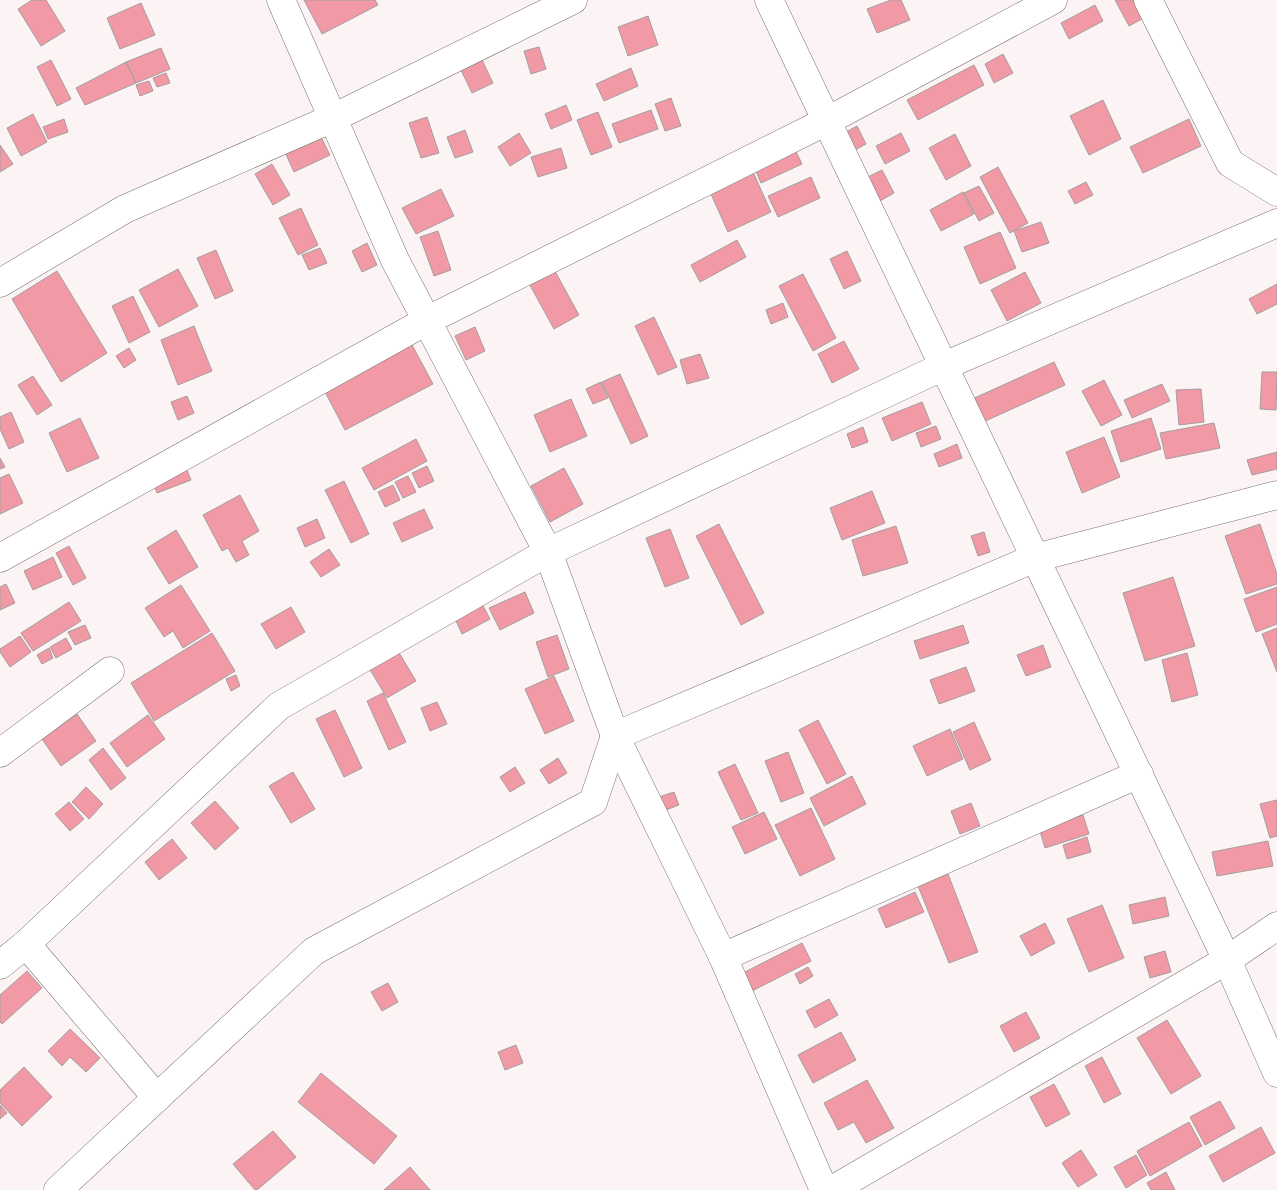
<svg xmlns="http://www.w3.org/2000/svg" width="1277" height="1190" font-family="Manrope,sans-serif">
<rect width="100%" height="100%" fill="#fcf3f4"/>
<g fill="#f19aa6" stroke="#a59d9e">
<polygon points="32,0 46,0 65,31 41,46 18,9"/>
<polygon points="304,0 375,0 378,5 322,34"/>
<polygon points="891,0 901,0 910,20 877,33 867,9"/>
<polygon points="1115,0 1144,0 1151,14 1129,26"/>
<polygon points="141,3 155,35 120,49 107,18"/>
<polygon points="1095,5 1103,21 1069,39 1061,23"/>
<polygon points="648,16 658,45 628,56 618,27"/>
<polygon points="539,47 546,69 531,74 524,51"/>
<polygon points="161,48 170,69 136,83 126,62"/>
<polygon points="1003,54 1013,73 994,83 985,64"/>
<polygon points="51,60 71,99 57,106 37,67"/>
<polygon points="482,60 493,83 472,93 461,70"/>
<polygon points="126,62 136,83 85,105 76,88"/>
<polygon points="974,65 984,85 918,120 907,100"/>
<polygon points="631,68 638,86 604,101 596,84"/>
<polygon points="166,73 170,83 157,87 153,78"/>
<polygon points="149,81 153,91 140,96 136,85"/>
<polygon points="671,98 681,126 665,131 655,104"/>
<polygon points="1103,100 1121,139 1089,155 1070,116"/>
<polygon points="566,105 572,120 551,129 545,114"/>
<polygon points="651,110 658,129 619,143 612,124"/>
<polygon points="598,112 612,147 591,155 577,120"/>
<polygon points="33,114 47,142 21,156 7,128"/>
<polygon points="427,117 439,153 421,158 409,123"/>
<polygon points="64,119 68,132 48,139 43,127"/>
<polygon points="1189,119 1201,146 1143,173 1130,147"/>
<polygon points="857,126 866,144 846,155 837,137"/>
<polygon points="465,130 473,152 455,158 447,137"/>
<polygon points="319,133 330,155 294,172 284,150"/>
<polygon points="519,133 531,153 510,166 498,147"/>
<polygon points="901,133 910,151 885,164 876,146"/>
<polygon points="955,134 971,166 946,180 929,148"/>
<polygon points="792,143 802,164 761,183 752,162"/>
<polygon points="0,145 13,164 0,172"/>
<polygon points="561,148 567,168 538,177 531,157"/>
<polygon points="749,163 771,212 728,232 706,183"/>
<polygon points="272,164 290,195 273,205 255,174"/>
<polygon points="998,167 1028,223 1010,233 980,177"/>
<polygon points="882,170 894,193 871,206 858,182"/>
<polygon points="811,177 820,198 778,217 768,196"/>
<polygon points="1086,182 1093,195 1075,204 1068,191"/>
<polygon points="979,186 994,213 979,221 964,193"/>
<polygon points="441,189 454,216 416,234 402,208"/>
<polygon points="963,192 974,214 941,231 930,210"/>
<polygon points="301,208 318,245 298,255 279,218"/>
<polygon points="1041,222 1049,243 1022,252 1014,231"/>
<polygon points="438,231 451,270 434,276 420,237"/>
<polygon points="1000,232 1016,268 980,284 964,247"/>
<polygon points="737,240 746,257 700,282 691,265"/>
<polygon points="367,243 377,265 362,272 352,251"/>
<polygon points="320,248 327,263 309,270 302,255"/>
<polygon points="216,250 233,291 215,299 197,258"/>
<polygon points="847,251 861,281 844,289 830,259"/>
<polygon points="551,264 579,315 554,329 526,278"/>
<polygon points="178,269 198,306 159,327 139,290"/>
<polygon points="57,271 107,353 61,382 12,299"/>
<polygon points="1025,272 1041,303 1007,321 991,290"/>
<polygon points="803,274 836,338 813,351 779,286"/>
<polygon points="1277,284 1277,304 1257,314 1249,299"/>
<polygon points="133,296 150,332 129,343 112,306"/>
<polygon points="783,303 788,317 771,324 766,310"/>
<polygon points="654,317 677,367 658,375 635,326"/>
<polygon points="194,326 212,371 178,385 161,340"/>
<polygon points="475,327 485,351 466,360 455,336"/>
<polygon points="844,341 859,369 832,383 818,354"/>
<polygon points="411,343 433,384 345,430 323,388"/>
<polygon points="129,348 136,360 124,368 116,356"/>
<polygon points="700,354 709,378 687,384 680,360"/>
<polygon points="1054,362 1065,385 981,423 970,400"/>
<polygon points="1262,372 1277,372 1276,410 1260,409"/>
<polygon points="620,374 648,436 631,444 602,382"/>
<polygon points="33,376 52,405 37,415 18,385"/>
<polygon points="1104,380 1122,415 1101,426 1082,391"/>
<polygon points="601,382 608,398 593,404 586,389"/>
<polygon points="1162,384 1170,401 1132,418 1124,400"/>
<polygon points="1201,389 1204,422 1179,425 1176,390"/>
<polygon points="187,396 194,413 178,420 171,402"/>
<polygon points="571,399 587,436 550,452 534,415"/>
<polygon points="922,402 931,424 892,441 882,418"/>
<polygon points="11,412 24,442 9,449 0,429 0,417"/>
<polygon points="80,418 99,458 67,472 49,433"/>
<polygon points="1151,418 1161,449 1121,462 1111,431"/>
<polygon points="1214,423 1220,448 1166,459 1160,433"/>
<polygon points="936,426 941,439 921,447 916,433"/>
<polygon points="863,427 868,442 852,448 847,434"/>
<polygon points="1104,437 1120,477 1082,493 1066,452"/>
<polygon points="416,439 427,461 374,490 362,468"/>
<polygon points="957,444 962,458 939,467 934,454"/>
<polygon points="1277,452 1277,469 1252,475 1247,460"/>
<polygon points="0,458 5,467 0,469"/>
<polygon points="184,463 191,480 157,493 151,477"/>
<polygon points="427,466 434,481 419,488 412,473"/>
<polygon points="564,468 583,504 550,522 531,486"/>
<polygon points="9,474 23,503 0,514 0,478"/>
<polygon points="408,476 416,492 403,498 395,482"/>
<polygon points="344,481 369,534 351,543 325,490"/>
<polygon points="393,485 400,500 385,507 378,492"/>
<polygon points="872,491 885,523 842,540 830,508"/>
<polygon points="240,495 259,531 242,541 249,555 236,562 228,548 222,551 203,515"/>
<polygon points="424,509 433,528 402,542 393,523"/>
<polygon points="317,519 325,538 305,547 297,528"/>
<polygon points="719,524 764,613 741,625 696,536"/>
<polygon points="1260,524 1277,574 1277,584 1246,594 1225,536"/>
<polygon points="896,526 908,563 863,576 852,540"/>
<polygon points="670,529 689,578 665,587 646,538"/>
<polygon points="176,530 198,567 169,584 147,548"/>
<polygon points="984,532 990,552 978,556 971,536"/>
<polygon points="69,546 86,578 73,585 56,553"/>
<polygon points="329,549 340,565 321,577 310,562"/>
<polygon points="53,557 62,577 33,590 24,571"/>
<polygon points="1173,577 1195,646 1145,661 1123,593"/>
<polygon points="6,584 15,603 0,610 0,587"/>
<polygon points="181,585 210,631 183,648 173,631 164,637 145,608"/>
<polygon points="1277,587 1277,624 1256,632 1244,599"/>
<polygon points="525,592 534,613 500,630 489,608"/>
<polygon points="480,600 490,619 462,634 453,614"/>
<polygon points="69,602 81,621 33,651 21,633"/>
<polygon points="291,607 305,632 276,649 261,624"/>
<polygon points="85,625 91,638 75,645 68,632"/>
<polygon points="963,625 969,643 920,659 914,641"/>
<polygon points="1277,628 1277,672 1262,634"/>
<polygon points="212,633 235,671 154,721 131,683"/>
<polygon points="557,635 569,669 548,677 536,642"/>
<polygon points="20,636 31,652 10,667 0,652 0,649"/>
<polygon points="66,638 72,649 56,658 50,647"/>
<polygon points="1043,645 1051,667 1026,676 1017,655"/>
<polygon points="49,648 53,658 42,664 37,655"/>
<polygon points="398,651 416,681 387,698 369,668"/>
<polygon points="1187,653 1198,695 1172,702 1162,660"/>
<polygon points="966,667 975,691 939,704 930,680"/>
<polygon points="236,675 240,686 231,691 226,679"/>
<polygon points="554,676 574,721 545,734 525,689"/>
<polygon points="383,693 406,742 389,750 367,701"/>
<polygon points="437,702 447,724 430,731 421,708"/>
<polygon points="335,710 362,768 344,777 316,719"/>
<polygon points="77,714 96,741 61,766 42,739"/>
<polygon points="148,715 165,739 127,767 110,743"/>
<polygon points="818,720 846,774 827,784 799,730"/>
<polygon points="974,722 991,760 970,770 953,732"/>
<polygon points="950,729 963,759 927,776 913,746"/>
<polygon points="103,748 126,778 111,790 89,760"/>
<polygon points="788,752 804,793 781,802 765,761"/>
<polygon points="558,758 567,773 549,784 540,770"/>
<polygon points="735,764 758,813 741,820 718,772"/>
<polygon points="515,767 525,783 510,792 500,777"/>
<polygon points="293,772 315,809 291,823 269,786"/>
<polygon points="852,776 866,804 824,826 810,798"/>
<polygon points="86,787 103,804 89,819 72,802"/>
<polygon points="674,792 679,805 658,813 653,799"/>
<polygon points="1277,800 1277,836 1270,838 1260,804"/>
<polygon points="215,801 239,828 215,850 191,823"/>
<polygon points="69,802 84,819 70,831 55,814"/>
<polygon points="971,803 980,826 960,834 951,811"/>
<polygon points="811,808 835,859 800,876 775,825"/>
<polygon points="764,812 777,839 745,854 732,827"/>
<polygon points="1083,815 1089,834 1045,848 1039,828"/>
<polygon points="1087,837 1091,852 1067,859 1063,845"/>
<polygon points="172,839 187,858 159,880 145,862"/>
<polygon points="1268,841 1273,866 1217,876 1212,852"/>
<polygon points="948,874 978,952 949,963 918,886"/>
<polygon points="915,892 924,912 886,928 878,909"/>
<polygon points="1165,897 1169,916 1133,924 1129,905"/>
<polygon points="1102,905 1124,958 1089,972 1067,919"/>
<polygon points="1045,923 1055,943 1031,956 1020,936"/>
<polygon points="802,943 811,961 752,991 743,973"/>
<polygon points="1165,951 1171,972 1150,978 1144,957"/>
<polygon points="808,967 813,976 800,984 795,974"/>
<polygon points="27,971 42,988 2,1024 0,1022 0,995"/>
<polygon points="388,983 398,1002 382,1011 371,992"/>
<polygon points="829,999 838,1015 815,1028 806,1011"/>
<polygon points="1026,1012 1040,1038 1014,1052 1000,1026"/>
<polygon points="1167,1020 1201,1076 1171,1094 1137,1038"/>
<polygon points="70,1029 100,1058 86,1072 70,1057 62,1066 48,1051"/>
<polygon points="841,1032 856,1060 813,1083 798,1055"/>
<polygon points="516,1045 523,1063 505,1070 498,1052"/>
<polygon points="1102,1057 1121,1094 1104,1103 1085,1066"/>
<polygon points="24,1067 52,1097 22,1126 0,1103 0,1090"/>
<polygon points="321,1073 397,1136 374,1164 298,1102"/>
<polygon points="867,1080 894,1128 866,1143 854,1122 838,1130 824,1103"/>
<polygon points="1054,1084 1070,1114 1046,1127 1030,1097"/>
<polygon points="1220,1101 1235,1128 1205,1145 1190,1117"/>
<polygon points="0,1105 7,1113 0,1119"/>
<polygon points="1189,1122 1202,1146 1150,1176 1137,1151"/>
<polygon points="1261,1127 1275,1153 1223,1182 1209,1156"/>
<polygon points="273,1131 296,1157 257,1190 255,1190 233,1164"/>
<polygon points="1081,1150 1097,1175 1078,1187 1062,1163"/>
<polygon points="1136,1155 1147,1175 1126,1188 1114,1167"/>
<polygon points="410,1167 430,1190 384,1190"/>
<polygon points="1166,1172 1175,1190 1151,1190 1147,1183"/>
</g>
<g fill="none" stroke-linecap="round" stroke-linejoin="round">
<g stroke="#797172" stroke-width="29">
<g id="minor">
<polyline points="281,0 395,260 548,552 615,736 723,957 824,1190"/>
<polyline points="769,0 1227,960 1277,1073"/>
<polyline points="1148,0 1230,163 1277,192"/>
<polyline points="0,283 125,209 333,118 573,0"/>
<polyline points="0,558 428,320 827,121 1053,0"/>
<polyline points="0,753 110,671"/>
<polyline points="26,944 157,1098"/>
<polyline points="723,957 1139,774"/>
<polyline points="0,965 26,944 279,706 548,552 944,366 1277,223"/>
<polyline points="58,1190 314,951 593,802 615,736 1035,558 1277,495"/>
<polyline points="832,1190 1227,960 1277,926"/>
</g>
</g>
<use href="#minor" stroke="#fff" stroke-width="28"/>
</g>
</svg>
